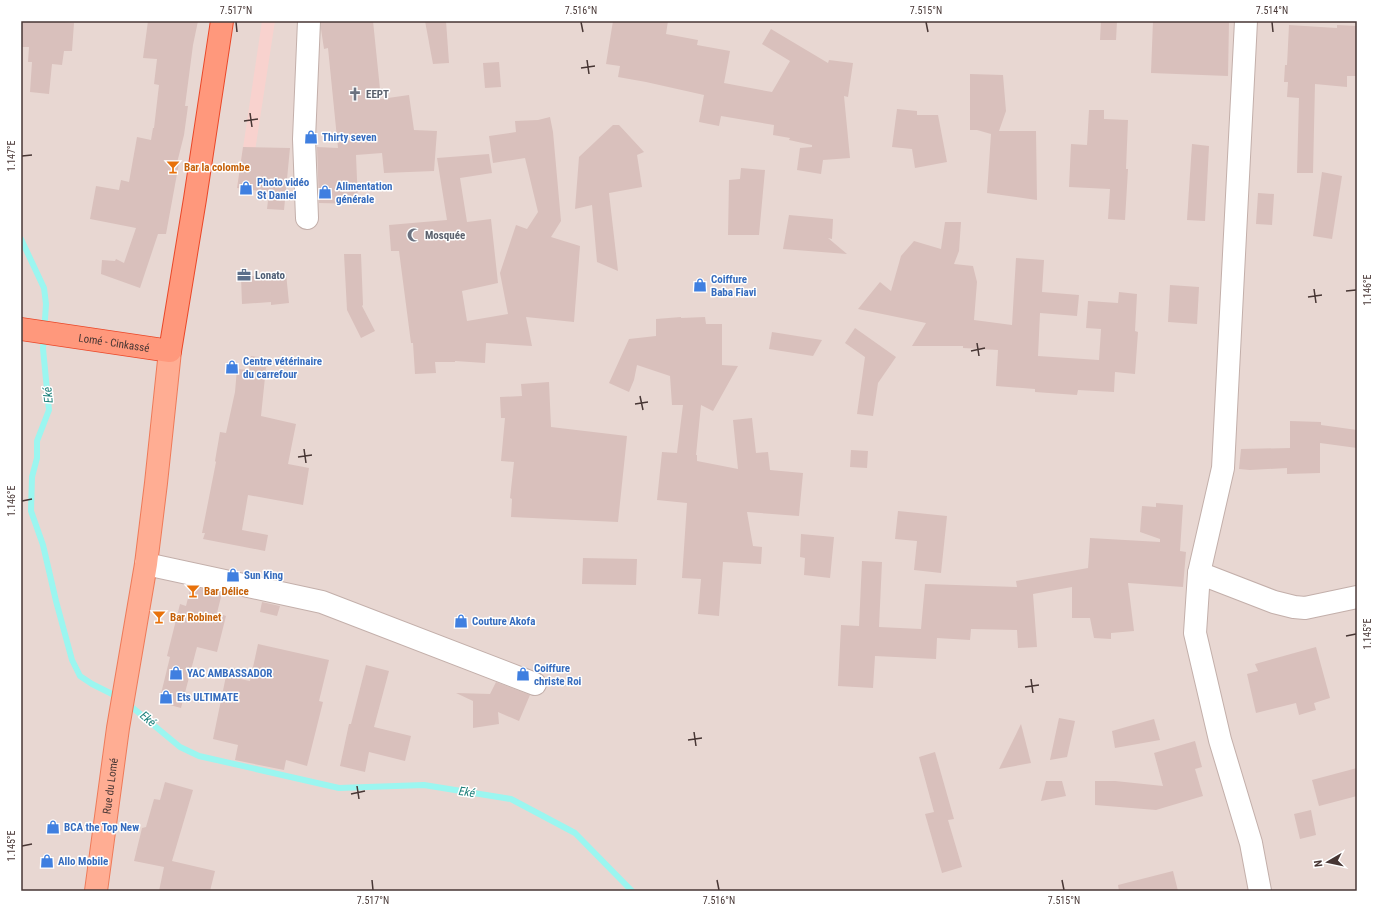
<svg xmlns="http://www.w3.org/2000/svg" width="1378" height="912" font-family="'Roboto Condensed',sans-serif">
<rect width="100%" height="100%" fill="#f4e8e5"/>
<rect fill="#e8d7d2" x="21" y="21" width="1336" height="870"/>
<polygon fill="#f8d2ce" points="262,21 275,21 249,190 237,188"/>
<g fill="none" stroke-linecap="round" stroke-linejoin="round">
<g stroke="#9bf6f0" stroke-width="6">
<polyline points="21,239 44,288 46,304 43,349 49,410 37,441 37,458 32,477 31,511 43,545 56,601 72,660 80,676 92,684 120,698"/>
<polyline points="127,703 180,747 199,756 339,788 424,785 511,799 575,833 632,891"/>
</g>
</g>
<g fill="#d9c0bc">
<polygon points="21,21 52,21 74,23 72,51 64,51 62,65 52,64 49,94 30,92 32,62 28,62 29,47 21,47"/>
<polygon points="148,21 198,21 193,45 185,106 188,106 184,135 177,163 179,163 166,234 158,234 140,288 101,274 102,260 115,261 116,259 124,263 136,228 90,219 96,186 119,190 121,180 129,182 137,137 151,140 153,128 154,128 159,85 154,84 157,59 143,58"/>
<polygon points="321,21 373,21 381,99 409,95 414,130 437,131 434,171 384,173 382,153 356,155 358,204 319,203 317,147 338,148 328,48 324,49 321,29"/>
<polygon points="425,21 446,21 449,63 433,64"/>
<polygon points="613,21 668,21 666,34 698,40 697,45 730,51 724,83 772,92 790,61 762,44 771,29 828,63 829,60 853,63 848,97 844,96 850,158 823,160 821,174 797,170 800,148 812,147 812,145 789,140 790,138 773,135 774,125 721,116 719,126 699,122 704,95 646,82 618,77 620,66 606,64"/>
<polygon points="1101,21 1117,21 1116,40 1100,40"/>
<polygon points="1153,21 1229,21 1228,76 1151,73"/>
<polygon points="1289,25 1337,28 1337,25 1357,26 1357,76 1347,76 1347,87 1315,84 1313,173 1297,173 1299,98 1287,97 1288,82 1284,82 1285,65 1287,65"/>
<polygon points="499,62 501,87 485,88 483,63"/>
<polygon points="970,74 1003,75 1006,111 999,131 1036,131 1037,200 987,193 991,134 977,130 970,130"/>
<polygon points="897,109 917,111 917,115 938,115 947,162 915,168 912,149 892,147"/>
<polygon points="1089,110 1104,110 1104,119 1128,120 1126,169 1128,169 1125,220 1108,219 1110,189 1069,187 1071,144 1087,145"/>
<polygon points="550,117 553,132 561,221 551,237 580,246 574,322 526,317 532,346 486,343 485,363 455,361 455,362 435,362 436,373 415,374 413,343 411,343 399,251 391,251 389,225 447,220 437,158 489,154 492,173 460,178 467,222 491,219 498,283 462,291 467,321 508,314 500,273 516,225 527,229 538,212 525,158 493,163 489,136 516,132 515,121 538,120"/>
<polygon points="613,125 619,125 644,152 637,155 642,187 609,193 618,271 597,262 592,205 575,209 579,157"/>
<polygon points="1192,144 1209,146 1205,221 1187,220"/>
<polygon points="243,147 290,148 284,210 267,209 269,192 237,188"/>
<polygon points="741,168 765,170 759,235 728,235 729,180 740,179"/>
<polygon points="1322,172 1342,176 1332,239 1313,236"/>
<polygon points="1258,193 1274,194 1272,225 1256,224"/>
<polygon points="789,215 833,219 832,239 828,238 847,254 783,249"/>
<polygon points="945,222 961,222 959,251 954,264 973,266 977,282 974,320 1012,325 1016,258 1044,260 1042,292 1079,295 1077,316 1040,313 1038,356 1099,360 1101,329 1086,328 1088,301 1118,303 1119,292 1137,294 1135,331 1138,332 1135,374 1115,372 1114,392 1078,390 1077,395 1035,392 1035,389 996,386 998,350 963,348 963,346 912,346 926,323 858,309 880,282 891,291 901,256 914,241 941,249"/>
<polygon points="344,254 361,254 363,305 362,306 375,331 361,338 347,310"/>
<polygon points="286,273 289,303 271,305 271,302 242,304 241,277"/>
<polygon points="1170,285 1199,287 1197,324 1168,322"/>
<polygon points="681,317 681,318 705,317 706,324 722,324 722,365 738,366 713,411 701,405 696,455 697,455 697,461 738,469 733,420 752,418 756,453 768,452 770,470 803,473 799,516 747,512 753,546 762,547 761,564 723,562 719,616 698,614 701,579 682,578 687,503 657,500 662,452 677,453 683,405 672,405 670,376 637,365 634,380 629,392 609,383 629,339 656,336 656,319"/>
<polygon points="855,328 896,357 878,383 873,416 857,414 865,357 845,343"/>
<polygon points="772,332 822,340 813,356 769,349"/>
<polygon points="251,356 267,358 261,416 296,424 288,464 309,468 303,505 248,495 242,530 268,535 265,551 203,539 205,533 202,533 216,462 215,461 220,432 226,433 235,392 237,369 249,370"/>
<polygon points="549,382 551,427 627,436 618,522 511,517 512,499 510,498 514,462 501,461 505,418 501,418 500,397 522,396 521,384"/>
<polygon points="1290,421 1321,422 1321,425 1357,430 1357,448 1320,443 1320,473 1287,474 1287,468 1250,470 1239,469 1241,449 1290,448"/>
<polygon points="851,450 868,451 867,468 850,467"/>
<polygon points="1156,503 1183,505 1180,551 1186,552 1183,587 1128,583 1134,631 1111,633 1111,639 1094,638 1090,618 1072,618 1072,587 1033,594 1037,647 1018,648 1017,630 971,629 970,640 937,638 936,659 875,656 873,688 838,686 841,625 859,626 862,561 882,562 879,627 921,629 925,584 1017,587 1016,581 1088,568 1090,538 1160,542 1160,539 1140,532 1142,506 1156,507"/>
<polygon points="898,511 947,516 941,573 914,570 917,541 895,539"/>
<polygon points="801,534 834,537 830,578 804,575 805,558 800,557"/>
<polygon points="583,558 637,559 636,585 582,584"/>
<polygon points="191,586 222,593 217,613 226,616 217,652 197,647 181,708 159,702 170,657 167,656 180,604 186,606"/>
<polygon points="262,602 280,606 277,616 260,612"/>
<polygon points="258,644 329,660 319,701 323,702 307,766 286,760 284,770 235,760 238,745 213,739 226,676 250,681"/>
<polygon points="1316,647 1330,698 1314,703 1316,710 1299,715 1296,703 1256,713 1247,674 1258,671 1255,664"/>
<polygon points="366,665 389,671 374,727 411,736 405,761 369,752 365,772 340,766 349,724 351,724"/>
<polygon points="496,682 530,695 519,721 498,712 499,724 473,728 473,701 456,693 490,694"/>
<polygon points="1059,718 1075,721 1067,757 1050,760"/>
<polygon points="1154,719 1160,740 1115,748 1112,731"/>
<polygon points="1021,724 1031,763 999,769"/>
<polygon points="1195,741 1202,767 1195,769 1203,796 1156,810 1095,805 1095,781 1115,781 1163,786 1154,753"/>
<polygon points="935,752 954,819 948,820 962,867 942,873 925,814 934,812 919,757"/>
<polygon points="1357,768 1357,796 1319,806 1312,780"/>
<polygon points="1046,781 1062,781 1066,796 1041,801"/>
<polygon points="165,782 193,790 172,861 215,871 210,891 159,891 164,867 134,861 142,828 146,827 154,799 160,800"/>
<polygon points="1311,810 1316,835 1300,839 1294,814"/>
<polygon points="1173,871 1178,891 1119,891 1118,885"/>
</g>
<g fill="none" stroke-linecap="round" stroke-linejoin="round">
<g stroke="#c3afaa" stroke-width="24">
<g id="minor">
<polyline points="1246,21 1223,468 1199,573 1195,633 1220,740 1251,843 1260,891"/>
<polyline points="307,218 304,139 309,21"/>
<polyline points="146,564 322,602 535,684"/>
<polyline points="1199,573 1274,602 1294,607 1305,608 1357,597"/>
</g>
</g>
<g stroke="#ee7a59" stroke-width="24">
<g id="primary">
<path id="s1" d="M96,891L118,728L146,564L156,483L170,351"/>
</g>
</g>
<g stroke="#ea4728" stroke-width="24">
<g id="trunk">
<path id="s2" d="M21,329L170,351L195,199L222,21"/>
</g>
</g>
<use href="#minor" stroke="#fff" stroke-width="22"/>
<use href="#primary" stroke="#ffad93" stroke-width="22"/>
<use href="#trunk" stroke="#ff987c" stroke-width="22"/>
</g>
<path fill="none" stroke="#473634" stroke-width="1.5" d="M236,22L237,32M581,22L583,32M926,22L928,32M1272,22L1273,32M587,60L589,74M581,68L595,66M250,113L252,127M244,121L258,119M22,156L32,155M1314,289L1316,303M1346,291L1356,290M1308,297L1322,295M977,343L979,356M971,351L985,348M640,396L643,410M635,404L648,402M304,449L306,463M298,457L312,455M22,501L32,499M1346,636L1356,634M1031,679L1033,693M1025,687L1039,685M694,732L696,746M688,740L702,738M357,786L359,799M351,794L365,791M22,846L32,844M372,880L373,890M717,880L719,890M1062,880L1064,890"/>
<defs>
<g id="church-bare" transform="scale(1.08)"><path d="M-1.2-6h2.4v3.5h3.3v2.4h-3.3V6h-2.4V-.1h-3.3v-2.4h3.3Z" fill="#6b7280" stroke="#fff" stroke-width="2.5" paint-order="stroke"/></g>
<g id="shop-bare" transform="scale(1.08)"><path d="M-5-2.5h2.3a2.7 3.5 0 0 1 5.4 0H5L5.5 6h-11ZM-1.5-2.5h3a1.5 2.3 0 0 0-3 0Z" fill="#3f7fe0" stroke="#fff" stroke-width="2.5" paint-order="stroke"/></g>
<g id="bar-bare" transform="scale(1.08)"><path d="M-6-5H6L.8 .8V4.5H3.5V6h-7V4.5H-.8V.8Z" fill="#e8710a" stroke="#fff" stroke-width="2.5" paint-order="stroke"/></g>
<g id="mosque-bare" transform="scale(1.08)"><path d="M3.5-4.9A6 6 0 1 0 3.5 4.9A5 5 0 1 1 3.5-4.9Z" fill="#6b7280" stroke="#fff" stroke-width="2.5" paint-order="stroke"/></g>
<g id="office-bare" transform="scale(1.08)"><path d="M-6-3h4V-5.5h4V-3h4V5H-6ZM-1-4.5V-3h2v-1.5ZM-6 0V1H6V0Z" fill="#5c6f8a" stroke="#fff" stroke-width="2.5" paint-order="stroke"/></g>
</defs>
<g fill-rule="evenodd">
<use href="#church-bare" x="355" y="94"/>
<use href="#shop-bare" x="311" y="137"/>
<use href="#bar-bare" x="173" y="167"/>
<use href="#shop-bare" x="246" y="188"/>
<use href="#shop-bare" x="325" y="192"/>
<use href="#mosque-bare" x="414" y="235"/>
<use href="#office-bare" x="244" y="275"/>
<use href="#shop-bare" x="700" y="285"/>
<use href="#shop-bare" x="232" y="367"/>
<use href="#shop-bare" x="233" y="575"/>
<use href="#bar-bare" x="193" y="591"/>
<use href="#bar-bare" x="159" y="617"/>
<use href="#shop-bare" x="461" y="621"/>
<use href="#shop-bare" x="176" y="673"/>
<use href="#shop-bare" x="523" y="674"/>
<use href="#shop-bare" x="166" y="697"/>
<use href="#shop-bare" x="53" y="827"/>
<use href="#shop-bare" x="47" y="861"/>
</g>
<g text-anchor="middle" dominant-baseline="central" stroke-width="3" stroke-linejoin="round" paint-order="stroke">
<g font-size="11" font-weight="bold" fill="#5b616d" stroke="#fff" text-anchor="start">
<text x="366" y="94">EEPT</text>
<text x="425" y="235">Mosquée</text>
</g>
<g font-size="11" font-weight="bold" fill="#366cbe" stroke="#fff" text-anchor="start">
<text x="322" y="137">Thirty seven</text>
<text x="257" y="182">Photo vidéo<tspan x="257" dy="13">St Daniel</tspan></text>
<text x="336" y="186">Alimentation<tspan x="336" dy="13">générale</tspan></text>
<text x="711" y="279">Coiffure<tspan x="711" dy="13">Baba Fiavi</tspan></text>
<text x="243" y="361">Centre vétérinaire<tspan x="243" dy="13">du carrefour</tspan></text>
<text x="244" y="575">Sun King</text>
<text x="472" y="621">Couture Akofa</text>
<text x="534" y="668">Coiffure<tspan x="534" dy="13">christe Roi</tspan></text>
<text x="187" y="673">YAC AMBASSADOR</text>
<text x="177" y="697">Ets ULTIMATE</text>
<text x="64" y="827">BCA the Top New</text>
<text x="58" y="861">Allo Mobile</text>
</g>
<g font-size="11" font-weight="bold" fill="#c56008" stroke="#fff" text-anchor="start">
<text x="184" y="167">Bar la colombe</text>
<text x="204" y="591">Bar Délice</text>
<text x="170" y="617">Bar Robinet</text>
</g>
<g font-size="11" font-weight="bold" fill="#4e5e75" stroke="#fff" text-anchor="start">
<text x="255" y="275">Lonato</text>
</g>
<g font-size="11" fill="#473634" stroke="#fff">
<text stroke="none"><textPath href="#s2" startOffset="94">Lomé - Cinkassé</textPath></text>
<text stroke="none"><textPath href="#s1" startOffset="106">Rue du Lomé</textPath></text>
</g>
<g font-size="12" font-style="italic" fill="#1d807b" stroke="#fff">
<text transform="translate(48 395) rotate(-95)">Eké</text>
<text transform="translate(148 719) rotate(40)">Eké</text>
<text transform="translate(467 792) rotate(9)">Eké</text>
</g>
</g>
<rect width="1378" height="912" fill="none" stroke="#ffffff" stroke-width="44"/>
<g transform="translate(1328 862) rotate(261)" stroke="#ffffff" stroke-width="3" paint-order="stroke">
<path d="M0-3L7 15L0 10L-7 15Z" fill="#473634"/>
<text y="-6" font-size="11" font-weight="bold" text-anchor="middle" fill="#473634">N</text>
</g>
<rect x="22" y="22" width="1334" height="868" fill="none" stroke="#473634" stroke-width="1.5"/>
<g font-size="10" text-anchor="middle" fill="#473634">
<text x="236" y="14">7.517°N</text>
<text x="581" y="14">7.516°N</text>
<text x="926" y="14">7.515°N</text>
<text x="1272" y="14">7.514°N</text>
<text transform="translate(11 156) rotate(-90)" y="4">1.147°E</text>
<text transform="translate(1367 290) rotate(-90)" y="4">1.146°E</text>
<text transform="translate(11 501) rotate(-90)" y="4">1.146°E</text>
<text transform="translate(1367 634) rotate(-90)" y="4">1.145°E</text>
<text transform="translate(11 846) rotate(-90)" y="4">1.145°E</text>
<text x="373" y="904">7.517°N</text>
<text x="719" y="904">7.516°N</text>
<text x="1064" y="904">7.515°N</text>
</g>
</svg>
